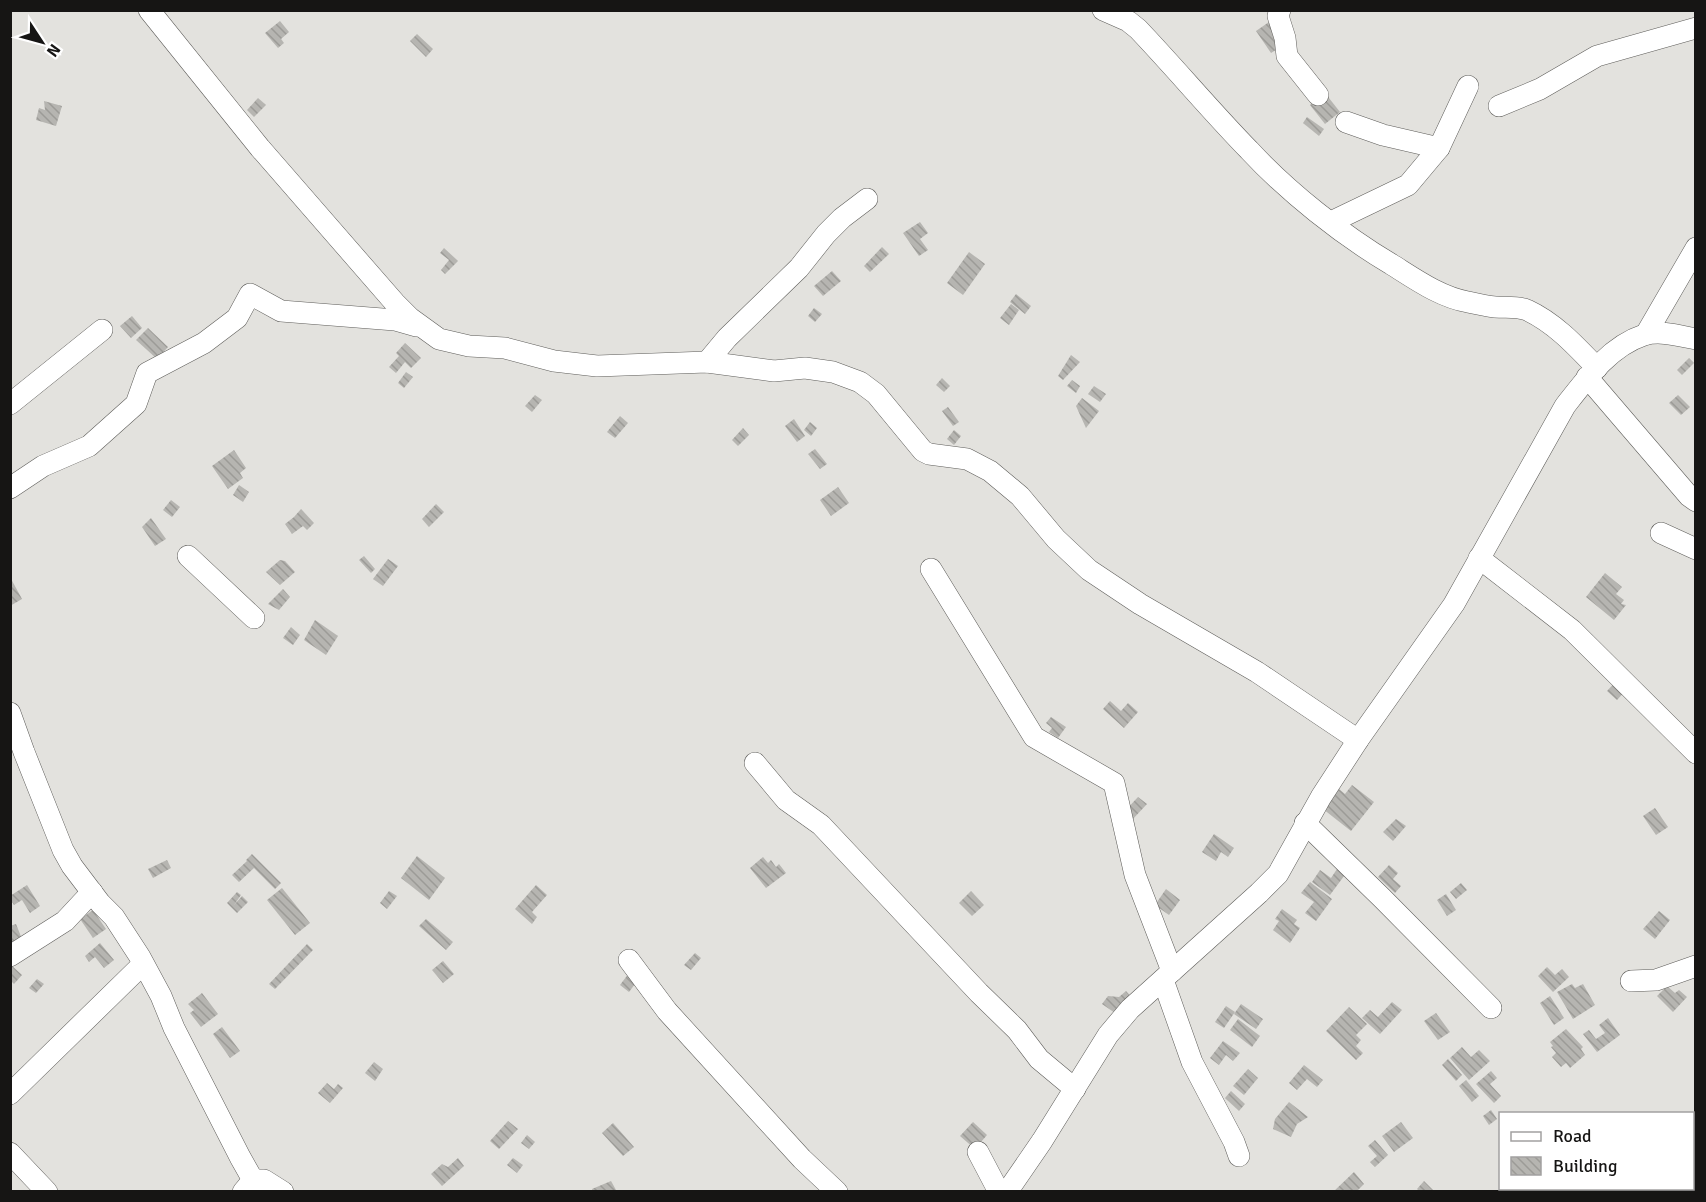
<svg xmlns="http://www.w3.org/2000/svg" width="1706" height="1202" font-family="Signika,sans-serif">
<defs>
<pattern id="building-back-hatch" width="6" height="6" patternUnits="userSpaceOnUse" patternTransform="scale(1.5)"><rect width="6" height="6" fill="#b6b5b1"/><path d="M-1 5l2 2M0 0l6 6M5-1l2 2" fill="none" stroke="#9c9b97"/></pattern>
</defs>
<rect width="100%" height="100%" fill="#e3e2de"/>
<g fill="url(#building-back-hatch)">
<polygon points="280,21 289,32 281,39 284,43 278,48 265,33"/>
<polygon points="1269,22 1284,45 1271,53 1256,31"/>
<polygon points="417,34 433,49 426,57 410,41"/>
<polygon points="1325,93 1340,112 1325,124 1310,105"/>
<polygon points="258,98 266,105 254,117 247,110"/>
<polygon points="44,101 62,106 56,126 36,120 39,108 45,110"/>
<polygon points="1307,117 1324,129 1319,136 1303,123"/>
<polygon points="920,222 928,233 920,239 928,250 919,256 903,233"/>
<polygon points="882,247 889,254 870,272 864,266"/>
<polygon points="444,248 458,261 445,274 441,270 449,260 440,253"/>
<polygon points="969,252 985,264 963,295 947,283"/>
<polygon points="832,271 841,281 823,296 814,286"/>
<polygon points="1016,294 1031,306 1025,314 1010,302"/>
<polygon points="1011,304 1019,310 1009,325 1000,318"/>
<polygon points="814,308 822,314 815,322 808,316"/>
<polygon points="132,316 142,328 131,338 120,326"/>
<polygon points="148,328 168,347 157,359 136,340"/>
<polygon points="405,343 421,358 411,368 405,362 396,373 389,367 399,356 396,353"/>
<polygon points="1071,355 1080,362 1063,380 1058,376"/>
<polygon points="1689,358 1694,363 1682,375 1677,370"/>
<polygon points="406,372 413,377 404,388 398,383"/>
<polygon points="942,378 950,386 944,392 936,385"/>
<polygon points="1072,380 1080,386 1076,393 1067,386"/>
<polygon points="1094,386 1106,394 1100,402 1088,394"/>
<polygon points="535,395 542,400 532,412 525,406"/>
<polygon points="1678,395 1690,407 1681,415 1669,403"/>
<polygon points="1082,398 1099,411 1086,428 1076,406"/>
<polygon points="948,407 959,422 953,426 942,411"/>
<polygon points="620,416 628,423 615,438 607,432"/>
<polygon points="794,419 805,436 797,442 785,426"/>
<polygon points="810,422 817,428 811,436 804,430"/>
<polygon points="743,428 749,435 738,446 732,440"/>
<polygon points="954,430 961,436 954,445 947,439"/>
<polygon points="815,449 827,464 820,469 808,454"/>
<polygon points="234,450 246,468 240,473 243,478 228,489 212,466"/>
<polygon points="239,485 249,492 243,502 233,495"/>
<polygon points="838,487 849,503 831,516 820,500"/>
<polygon points="171,500 180,507 172,517 163,510"/>
<polygon points="436,504 444,512 429,527 422,519"/>
<polygon points="301,509 314,523 307,530 303,526 292,534 285,524 294,517"/>
<polygon points="151,518 166,539 155,546 142,527"/>
<polygon points="364,556 375,569 371,573 359,560"/>
<polygon points="388,559 398,566 383,586 373,579"/>
<polygon points="280,560 285,561 295,572 280,585 266,572"/>
<polygon points="1605,573 1622,587 1616,594 1624,600 1621,604 1626,605 1614,620 1586,597"/>
<polygon points="10,577 22,599 10,606"/>
<polygon points="283,589 290,597 279,610 268,604"/>
<polygon points="315,620 338,636 326,655 304,640"/>
<polygon points="291,627 300,635 293,645 283,638"/>
<polygon points="1619,678 1629,687 1617,700 1607,691"/>
<polygon points="1110,701 1121,711 1128,703 1138,712 1124,728 1103,709"/>
<polygon points="1051,717 1066,727 1058,738 1049,732 1052,728 1046,723"/>
<polygon points="1352,785 1374,802 1351,831 1323,809 1339,789 1345,794"/>
<polygon points="1138,797 1147,804 1132,820 1124,812"/>
<polygon points="1655,808 1668,827 1656,835 1643,816"/>
<polygon points="1396,819 1406,826 1393,841 1383,832"/>
<polygon points="1214,834 1234,848 1228,857 1221,852 1216,861 1202,852"/>
<polygon points="252,854 281,883 275,889 254,868 239,882 232,875 247,861 246,860"/>
<polygon points="417,856 445,878 429,900 401,878"/>
<polygon points="763,857 768,863 771,860 776,867 779,864 786,873 766,888 750,868"/>
<polygon points="167,860 171,868 153,878 148,869"/>
<polygon points="1389,865 1398,873 1393,879 1401,886 1395,893 1378,877"/>
<polygon points="1339,866 1347,872 1330,895 1312,882 1320,870 1331,878"/>
<polygon points="1310,882 1332,899 1316,921 1305,913 1314,902 1301,893"/>
<polygon points="1461,883 1467,890 1456,899 1450,892"/>
<polygon points="27,885 40,906 30,913 22,900 14,905 10,899 10,896"/>
<polygon points="536,885 547,895 532,912 537,917 532,924 515,909"/>
<polygon points="282,888 310,923 295,935 267,900"/>
<polygon points="1166,889 1180,900 1169,915 1155,905"/>
<polygon points="389,891 397,896 387,909 380,903"/>
<polygon points="971,891 984,905 972,916 959,903"/>
<polygon points="237,892 241,895 234,905 242,896 248,902 237,913 227,903"/>
<polygon points="1446,894 1456,910 1447,916 1437,900"/>
<polygon points="1282,909 1297,920 1294,924 1300,928 1290,943 1273,930 1279,921 1275,919"/>
<polygon points="93,910 106,929 93,938 80,919"/>
<polygon points="1659,911 1670,920 1655,939 1643,929"/>
<polygon points="426,919 453,942 446,950 419,926"/>
<polygon points="16,924 24,944 13,949 10,941 10,926"/>
<polygon points="100,943 114,960 104,968 95,957 89,962 85,956"/>
<polygon points="307,944 313,950 275,989 269,984"/>
<polygon points="695,953 701,958 691,970 684,965"/>
<polygon points="443,961 454,974 443,983 432,970"/>
<polygon points="10,964 22,975 14,984 10,980"/>
<polygon points="1547,967 1555,975 1562,969 1569,977 1553,992 1538,976"/>
<polygon points="629,973 638,980 629,992 620,985"/>
<polygon points="37,979 44,984 36,993 29,988"/>
<polygon points="1572,984 1575,988 1583,984 1595,1005 1573,1019 1557,992"/>
<polygon points="1667,986 1675,993 1679,990 1687,997 1673,1012 1657,996"/>
<polygon points="1126,991 1133,999 1115,1013 1102,1004 1108,996 1119,997"/>
<polygon points="202,993 218,1014 201,1027 190,1013 194,1010 188,1004"/>
<polygon points="1550,996 1564,1018 1554,1025 1540,1003"/>
<polygon points="1392,1002 1402,1010 1380,1034 1362,1018 1370,1010 1378,1017"/>
<polygon points="1241,1004 1263,1019 1256,1029 1234,1014"/>
<polygon points="1226,1006 1235,1012 1224,1028 1215,1022"/>
<polygon points="1349,1007 1367,1024 1356,1035 1361,1040 1356,1046 1363,1053 1356,1060 1326,1031"/>
<polygon points="1436,1013 1450,1032 1438,1040 1424,1021"/>
<polygon points="1608,1018 1620,1035 1597,1052 1583,1034 1589,1030 1596,1039 1605,1033 1599,1025"/>
<polygon points="1238,1019 1260,1036 1252,1047 1230,1030"/>
<polygon points="222,1027 240,1051 230,1058 213,1034"/>
<polygon points="1566,1029 1583,1047 1581,1049 1585,1055 1570,1068 1566,1063 1561,1067 1552,1057 1556,1053 1551,1047 1553,1046 1550,1042"/>
<polygon points="1223,1041 1240,1053 1233,1061 1226,1055 1219,1065 1210,1058"/>
<polygon points="1462,1047 1471,1057 1479,1050 1490,1061 1469,1080 1450,1058"/>
<polygon points="1448,1059 1462,1075 1456,1081 1442,1065"/>
<polygon points="374,1062 383,1069 375,1081 365,1073"/>
<polygon points="1304,1065 1323,1080 1317,1087 1307,1079 1297,1090 1289,1083"/>
<polygon points="1248,1069 1258,1078 1244,1095 1233,1086"/>
<polygon points="1491,1071 1497,1078 1490,1084 1501,1096 1494,1103 1476,1084"/>
<polygon points="1466,1080 1479,1096 1472,1102 1459,1086"/>
<polygon points="327,1083 334,1089 338,1084 343,1088 330,1103 318,1093"/>
<polygon points="1231,1091 1245,1104 1239,1111 1225,1098"/>
<polygon points="1289,1102 1308,1117 1297,1124 1291,1137 1273,1129 1275,1119"/>
<polygon points="1491,1110 1497,1119 1489,1125 1483,1116"/>
<polygon points="508,1121 518,1129 499,1149 490,1141"/>
<polygon points="973,1122 987,1135 975,1149 960,1136"/>
<polygon points="1401,1122 1413,1138 1394,1152 1382,1136"/>
<polygon points="613,1123 634,1147 623,1156 602,1133"/>
<polygon points="527,1135 535,1142 529,1149 521,1143"/>
<polygon points="1375,1140 1388,1155 1375,1167 1370,1162 1377,1156 1368,1146"/>
<polygon points="458,1158 464,1166 442,1186 431,1174 442,1164 448,1167"/>
<polygon points="513,1158 523,1165 517,1173 507,1165"/>
<polygon points="1354,1172 1364,1184 1356,1192 1333,1192"/>
<polygon points="611,1181 616,1190 593,1192 592,1189"/>
<polygon points="1424,1181 1435,1192 1420,1192 1417,1189"/>
</g>
<g fill="none" stroke-linecap="round" stroke-linejoin="round">
<g stroke="#5e5d5a" stroke-width="22">
<g id="minor">
<polyline points="149,10 260,148 395,303 410,318 439,339 469,346 505,348 554,361 597,366 707,362 774,371 805,368 833,372 860,382 876,394 923,451 929,454 967,459 990,471 1020,496 1056,539 1089,570 1140,604 1257,672 1358,740"/>
<path d="M1103,10L1128,21L1138,29C1176,69 1211,111 1249,150C1288,192 1342,235 1391,264C1415,279 1440,297 1468,302C1477,304 1486,306 1495,307C1506,308 1516,306 1527,310C1555,323 1576,346 1597,368"/>
<polyline points="1280,10 1278,16 1285,38 1287,56 1318,95"/>
<polyline points="1499,106 1540,89 1597,56 1696,28"/>
<polyline points="1346,122 1383,135 1439,148"/>
<polyline points="1331,222 1408,185 1439,148 1468,86"/>
<polyline points="1646,334 1696,248"/>
<polyline points="707,362 727,338 799,268 826,234 842,218 867,199"/>
<polyline points="1587,377 1689,496 1696,501"/>
<polyline points="10,404 102,330"/>
<polyline points="10,488 43,466 89,446 136,404 147,373 204,343 237,318 250,294 281,311 395,320 416,326"/>
<polyline points="1661,533 1696,549"/>
<polyline points="188,556 254,618"/>
<polyline points="1479,558 1572,630 1696,753"/>
<polyline points="931,569 1034,737 1114,783 1135,875 1172,971"/>
<polyline points="10,713 24,752 63,850 72,866 100,903 114,917 140,957 161,996 174,1028 240,1157 253,1180 265,1192"/>
<polyline points="755,763 786,800 821,825 979,993 1017,1030 1039,1059 1075,1089"/>
<polyline points="1305,823 1382,898 1491,1008"/>
<polyline points="10,956 65,921 92,892"/>
<polyline points="629,960 667,1011 802,1159 837,1192"/>
<polyline points="1163,980 1192,1062 1234,1142 1239,1156"/>
<polyline points="1631,981 1656,980 1696,966"/>
<polyline points="10,1094 143,964"/>
<polyline points="978,1152 999,1192"/>
<polyline points="10,1153 47,1192"/>
<polyline points="243,1192 253,1180 264,1180 283,1192"/>
<path d="M1007,1192L1042,1141L1108,1035L1130,1009L1259,893L1278,874L1321,797L1358,740L1454,604L1565,406C1586,379 1610,346 1644,335C1660,330 1680,336 1696,339"/>
</g>
</g>
<use href="#minor" stroke="#fff" stroke-width="21"/>
</g>
<rect width="1706" height="1202" fill="none" stroke="#161514" stroke-width="24"/>
<rect x="1499" y="1112" width="195" height="78" fill="#ffffff" stroke="#a2a1a1" stroke-width="1.5"/>
<rect x="1511" y="1132" width="30" height="9" fill="#ffffff" stroke="#a2a1a1" stroke-width="1.5"/>
<text x="1553" y="1142" font-size="18" fill="#161514">Road</text>
<rect x="1511" y="1157" width="30" height="18" fill="url(#building-back-hatch)" stroke="#a2a1a1" stroke-width="1.5"/>
<text x="1553" y="1172" font-size="18" fill="#161514">Building</text>
<g transform="translate(42 42) rotate(126)" stroke="#ffffff" stroke-width="4.5" paint-order="stroke">
<path d="M0-4.5L10 22L0 15L-10 22Z" fill="#161514"/>
<text y="-9" font-size="16" font-weight="bold" text-anchor="middle" fill="#161514">N</text>
</g>
</svg>
